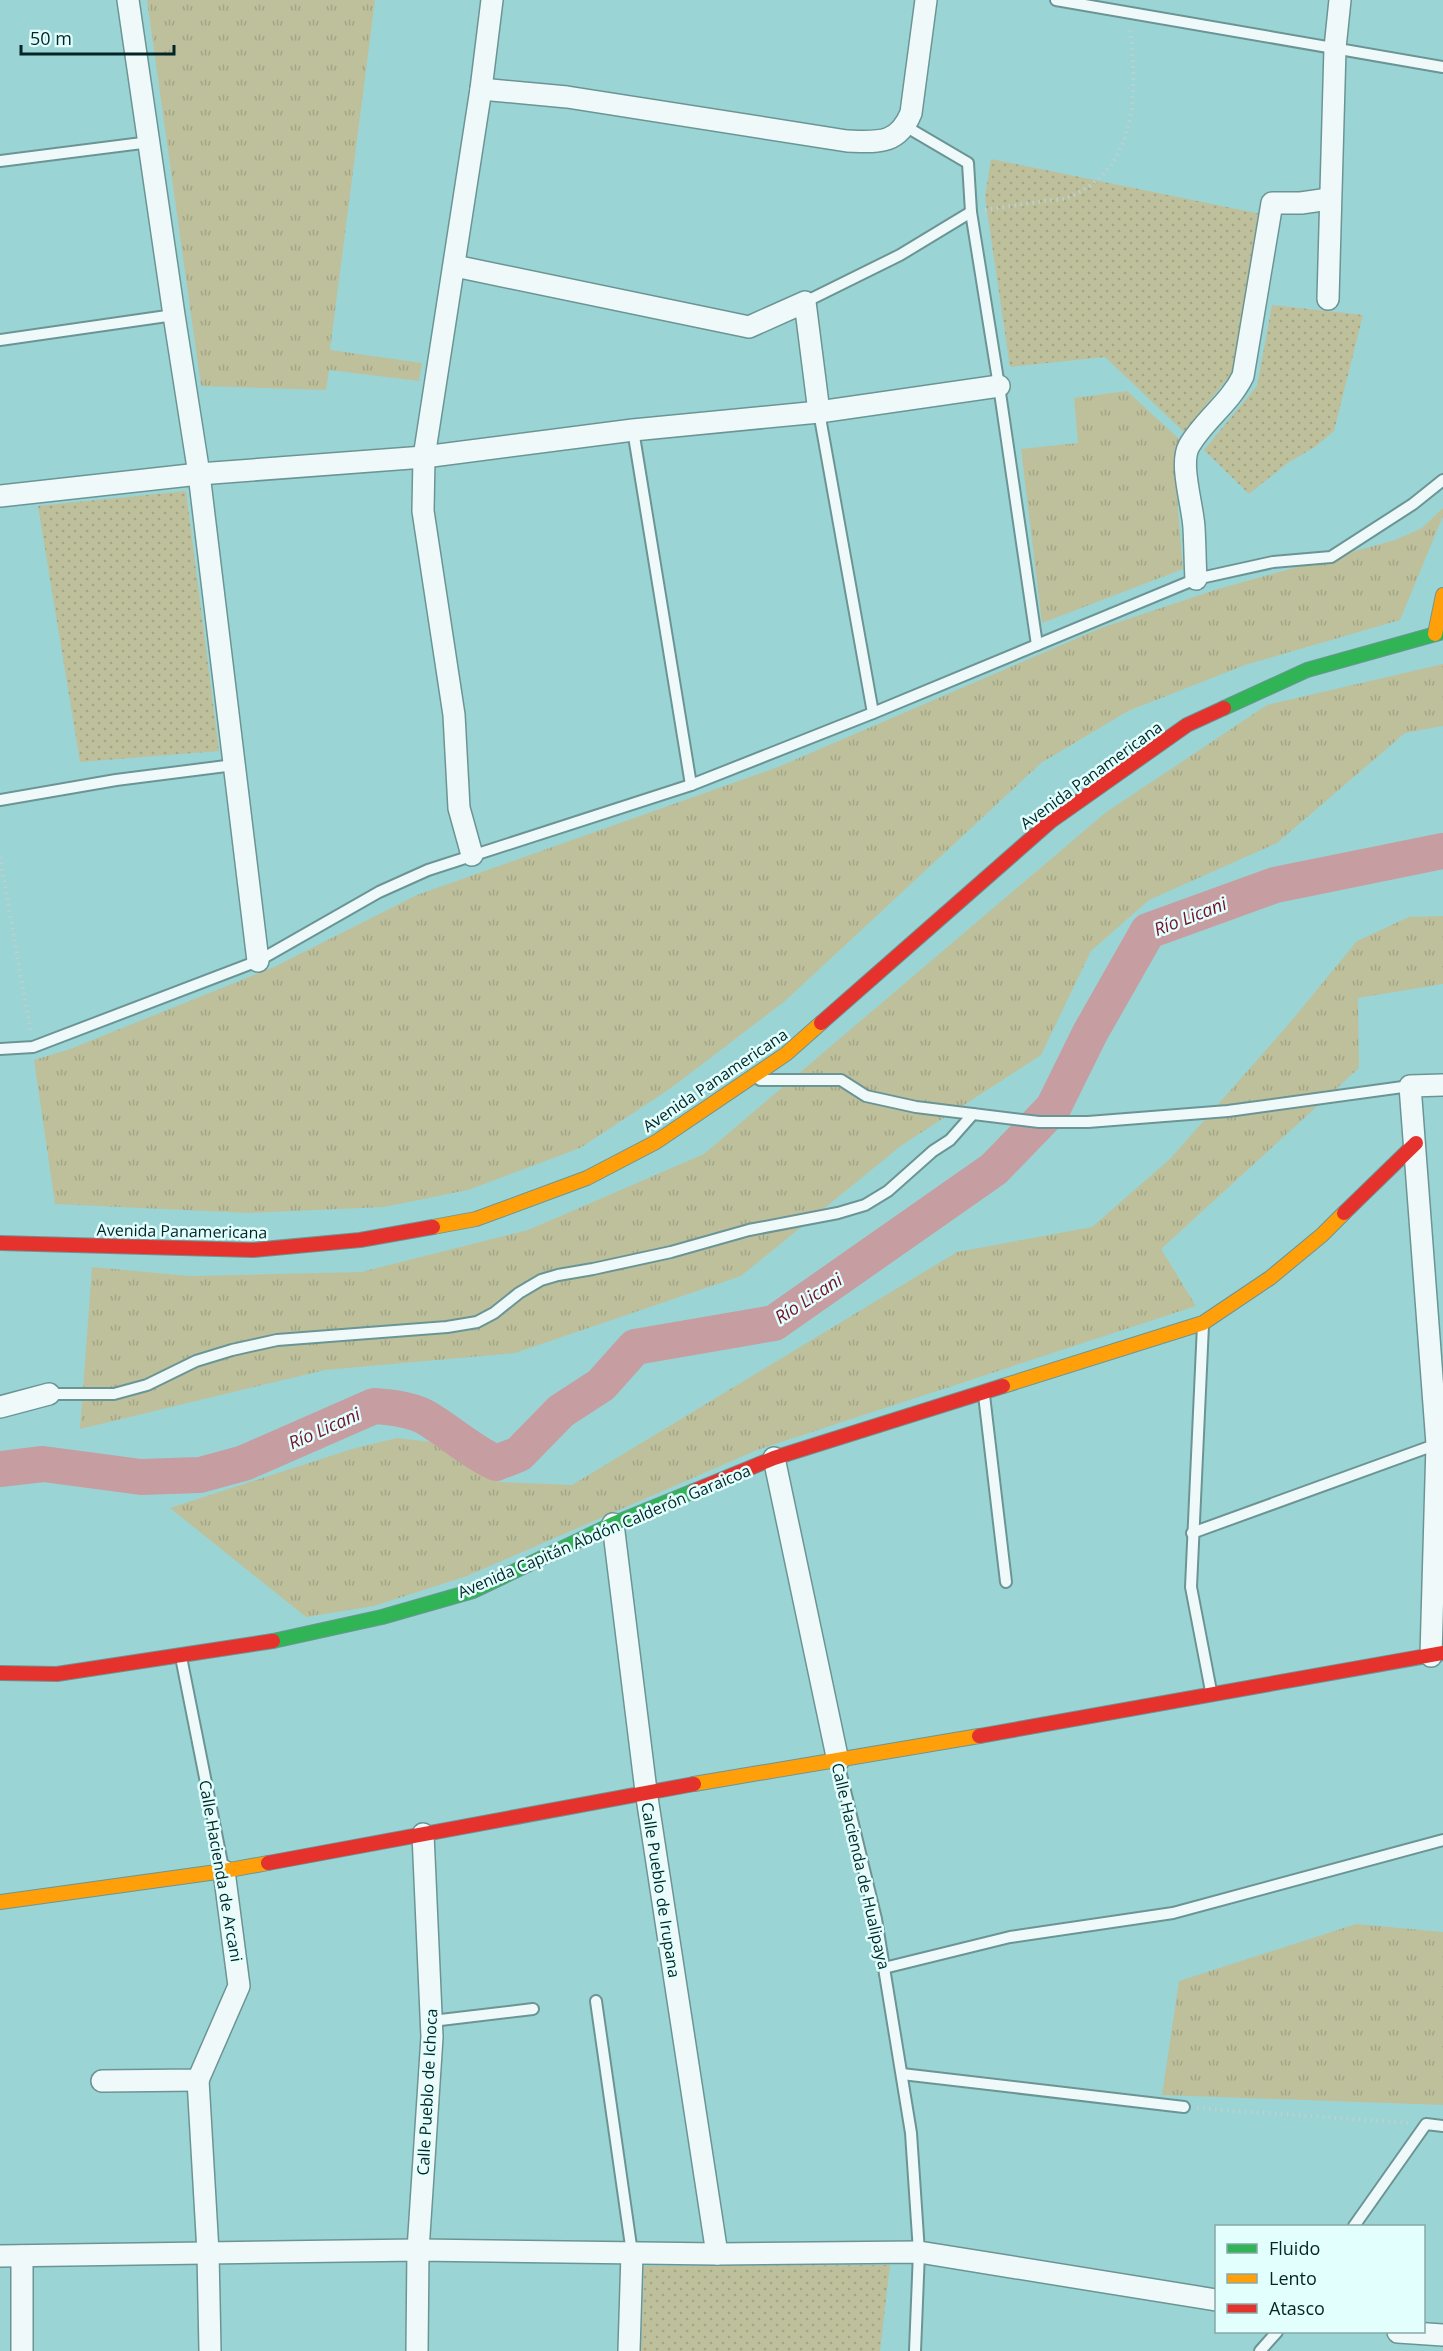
<svg xmlns="http://www.w3.org/2000/svg" width="1443" height="2351" font-family="'Open Sans',sans-serif">
<defs>
<pattern id="grass-tufts" width="24" height="20" patternUnits="userSpaceOnUse" patternTransform="scale(1.5)"><rect width="24" height="20" fill="#bec09c"/><path d="M3 7l-1-3M5 7V3M7 7l1-3M15 17l-1-3M17 17v-4M19 17l1-3" fill="none" stroke="#a2a586"/></pattern>
<pattern id="park-dots" width="8" height="8" patternUnits="userSpaceOnUse" patternTransform="scale(1.5)"><rect width="8" height="8" fill="#bec09c"/><path d="M2 2h.1M6 6h.1" fill="none" stroke="#a2a586" stroke-width="1.8" stroke-linecap="round"/></pattern>
</defs>
<rect width="100%" height="100%" fill="#9bd4d4"/>
<g fill="url(#grass-tufts)">
<polygon points="147,0 375,0 330,350 422,363 419,381 329,370 326,390 201,386"/>
<polygon points="1127,391 1179,439 1174,460 1183,569 1042,623 1021,449 1078,443 1074,398"/>
<polygon points="1443,508 1443,516 1400,620 1245,665 1128,711 1041,763 785,1001 671,1088 580,1148 468,1190 384,1207 250,1213 55,1204 34,1060 70,1049 274,967 417,895 778,767 1101,628 1218,589 1395,540 1422,528"/>
<polygon points="1443,664 1443,726 1405,733 1277,843 1149,900 1091,951 1041,1055 902,1145 741,1276 515,1353 325,1370 80,1429 92,1267 190,1276 361,1272 528,1230 704,1154 1105,813 1267,705"/>
<polygon points="1443,916 1443,984 1358,998 1359,1068 1161,1249 1196,1306 757,1450 467,1576 374,1606 306,1617 170,1508 352,1449 397,1438 432,1442 500,1482 572,1485 957,1252 1092,1227 1170,1159 1287,1026 1357,941 1409,917"/>
<polygon points="1356,1924 1443,1932 1443,2105 1162,2095 1179,1981"/>
</g>
<g fill="url(#park-dots)">
<polygon points="991,159 1261,214 1232,373 1184,432 1105,357 1010,367 985,197"/>
<polygon points="1272,305 1363,315 1334,431 1315,447 1289,462 1249,494 1204,450 1257,386"/>
<polygon points="186,491 219,751 80,762 38,506"/>
<polygon points="890,2265 880,2351 641,2351 644,2266"/>
</g>
<g fill="none" stroke-linecap="round" stroke-linejoin="round">
<path stroke="#c69da1" stroke-width="36" d="M0,1469L43,1464L141,1477L200,1475L244,1463L374,1406C391,1407 409,1409 425,1417C449,1431 470,1451 496,1463L519,1454L561,1411L601,1385L635,1347L774,1323L994,1169L1053,1108L1090,1033L1148,931L1275,885L1443,851"/>
<g stroke="#6b9595" stroke-width="14">
<g id="lane">
<polyline points="1056,0 1443,67"/>
<polyline points="905,126 968,163 971,212 999,386 1037,645"/>
<polyline points="0,161 150,142"/>
<polyline points="805,302 900,255 971,212"/>
<polyline points="0,340 174,315"/>
<polyline points="819,412 873,713"/>
<polyline points="633,430 691,785"/>
<polyline points="0,800 116,780 234,765"/>
<polyline points="0,1049 33,1047 258,961 379,892 428,870 691,785 873,713 1196,579 1273,562 1331,557 1413,504 1443,480"/>
<polyline points="760,1080 841,1080 866,1096 916,1107 1039,1122 1088,1122 1228,1111 1410,1086"/>
<polyline points="1203,1325 1191,1587 1211,1691"/>
<polyline points="49,1394 114,1394 147,1385 196,1361 232,1350 277,1340 447,1327 477,1322 494,1313 519,1293 541,1280 558,1275 593,1269 671,1252 749,1230 838,1213 865,1205 888,1191 933,1151 950,1140 973,1114"/>
<polyline points="984,1395 1006,1582"/>
<polyline points="1192,1533 1440,1443"/>
<polyline points="181,1657 223,1868"/>
<polyline points="838,1762 876,1919 911,2133 919,2252 915,2351"/>
<polyline points="884,1968 1010,1937 1173,1913 1443,1840"/>
<polyline points="596,2001 632,2253"/>
<polyline points="432,2021 533,2009"/>
<polyline points="902,2074 1184,2107"/>
<polyline points="1354,2226 1426,2124 1443,2126"/>
<polyline points="1260,2351 1277,2332"/>
</g>
</g>
<g stroke="#6b9595" stroke-width="24">
<g id="street">
<polyline points="128,0 174,315 199,474 258,961"/>
<path d="M481,89L567,97L847,141C878,142 898,145 911,113L926,0"/>
<polyline points="455,266 749,327 805,302 819,412"/>
<polyline points="1328,299 1335,48 1340,0"/>
<polyline points="0,496 199,474 424,457 633,430 819,412 999,386"/>
<path d="M1196,579C1195,562 1195,545 1194,528C1193,506 1179,464 1189,446C1204,420 1230,403 1243,376L1272,203H1301L1329,199"/>
<polyline points="472,855 459,808 454,715 423,511 424,457 481,89 492,0"/>
<polyline points="0,1407 49,1394"/>
<polyline points="774,1458 838,1761"/>
<polyline points="613,1524 646,1791 717,2254"/>
<polyline points="1431,1656 1437,1444 1410,1086 1443,1085"/>
<polyline points="198,2080 208,2252 210,2351"/>
<polyline points="102,2081 198,2080 239,1986 224,1871"/>
<polyline points="0,2256 418,2250 717,2254 919,2252 1216,2300"/>
<polyline points="22,2256 22,2351"/>
<polyline points="1398,2332 1443,2335"/>
<polyline points="417,2351 418,2250 432,2037 423,1834"/>
<polyline points="629,2351 632,2253"/>
</g>
</g>
<g stroke="#6b9595" stroke-width="16">
<g id="fast">
<polyline points="1224,708 1307,670 1443,632"/>
<polyline points="273,1641 382,1617 473,1591 613,1524 694,1491"/>
</g>
</g>
<g stroke="#6b9595" stroke-width="16">
<g id="slow">
<polyline points="1435,634 1443,595"/>
<polyline points="433,1227 476,1219 587,1178 656,1142 786,1054 821,1023"/>
<polyline points="1003,1386 1203,1323 1270,1278 1322,1235 1344,1213"/>
<polyline points="694,1784 979,1736"/>
<polyline points="0,1902 224,1871 268,1863"/>
</g>
</g>
<g stroke="#6b9595" stroke-width="16">
<g id="jam">
<polyline points="821,1023 1051,821 1187,725 1224,708"/>
<polyline points="1344,1213 1416,1143"/>
<polyline points="0,1243 253,1250 360,1240 433,1227"/>
<polyline points="694,1491 774,1458 1003,1386"/>
<polyline points="0,1673 57,1674 273,1641"/>
<polyline points="979,1736 1443,1653"/>
<polyline points="268,1863 694,1784"/>
</g>
</g>
<g stroke="#bed0d1" stroke-width="4" stroke-dasharray="1.5 4.5" stroke-linecap="butt">
<path d="M985,210C1004,207 1024,204 1044,201C1051,200 1060,200 1067,198C1139,169 1137,93 1130,28"/>
<polyline points="0,857 31,1034"/>
<polyline points="1197,2108 1408,2123"/>
</g>
<use href="#lane" stroke="#f0f9f9" stroke-width="10"/>
<use href="#street" stroke="#f0f9f9" stroke-width="21"/>
<use href="#fast" stroke="#30b455" stroke-width="14"/>
<use href="#slow" stroke="#ff9f0a" stroke-width="14"/>
<use href="#jam" stroke="#e5322d" stroke-width="14"/>
</g>
<g text-anchor="middle" dominant-baseline="central" stroke-width="5" stroke-linejoin="round" paint-order="stroke">
<g font-size="16" fill="#022526" stroke="#e2fffe">
<text transform="translate(1091 775) rotate(-36)">Avenida Panamericana</text>
<text transform="translate(715 1080) rotate(-34)">Avenida Panamericana</text>
<text transform="translate(182 1231) rotate(1)">Avenida Panamericana</text>
<text transform="translate(604 1531) rotate(-23)">Avenida Capitán Abdón Calderón Garaicoa</text>
<text transform="translate(861 1866) rotate(77)">Calle Hacienda de Hualipaya</text>
<text transform="translate(221 1871) rotate(80)">Calle Hacienda de Arcani</text>
<text transform="translate(661 1890) rotate(81)">Calle Pueblo de Irupana</text>
<text transform="translate(427 2092) rotate(-87)">Calle Pueblo de Ichoca</text>
</g>
<g font-size="18" font-style="italic" fill="#761228" stroke="#e2fffe">
<text transform="translate(1190 916) rotate(-21)">Río Licani</text>
<text transform="translate(808 1298) rotate(-33)">Río Licani</text>
<text transform="translate(324 1428) rotate(-24)">Río Licani</text>
</g>
</g>
<rect x="1215" y="2225" width="210" height="108" fill="#e2fffe" stroke="#88a8a8" stroke-width="1.5"/>
<rect x="1227" y="2244" width="30" height="9" fill="#30b455" stroke="#88a8a8" stroke-width="1.5"/>
<text x="1269" y="2255" font-size="18" fill="#022526">Fluido</text>
<rect x="1227" y="2274" width="30" height="9" fill="#ff9f0a" stroke="#88a8a8" stroke-width="1.5"/>
<text x="1269" y="2285" font-size="18" fill="#022526">Lento</text>
<rect x="1227" y="2304" width="30" height="9" fill="#e5322d" stroke="#88a8a8" stroke-width="1.5"/>
<text x="1269" y="2315" font-size="18" fill="#022526">Atasco</text>
<path d="M21 45v9h153v-9" fill="none" stroke="#022526" stroke-width="3"/>
<text x="30" y="45" font-size="18" fill="#022526" stroke="#e2fffe" stroke-width="4.5" paint-order="stroke">50 m</text>
</svg>
